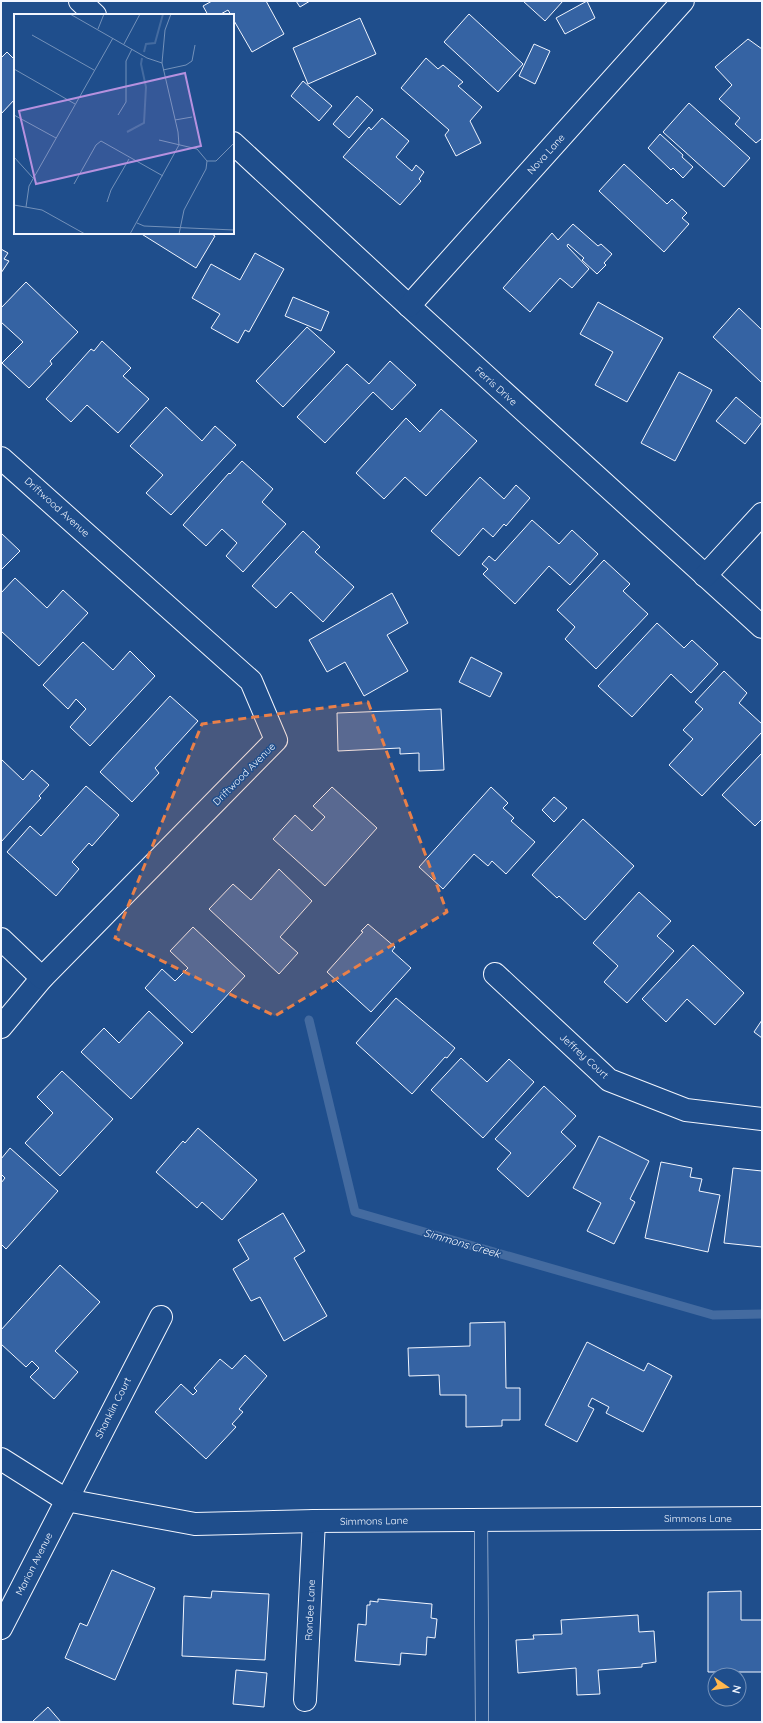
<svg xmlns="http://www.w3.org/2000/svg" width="763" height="1723" font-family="Quicksand,sans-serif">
<rect width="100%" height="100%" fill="#1f4e8c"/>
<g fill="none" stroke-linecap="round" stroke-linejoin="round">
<polyline stroke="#446ba0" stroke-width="9" points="309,1020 355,1212 713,1315 762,1314"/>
</g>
<g fill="#3563a3" stroke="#f2f6ff">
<polygon points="212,1 266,1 284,34 252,52 233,19 233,15 231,15 228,10 219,15 208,15 203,6"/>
<polygon points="296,1 310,1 300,7"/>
<polygon points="523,1 563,1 545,21"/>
<polygon points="587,1 595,18 565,34 556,18"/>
<polygon points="469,14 523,64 498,92 444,42"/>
<polygon points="360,18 376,54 308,84 293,48"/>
<polygon points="748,39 762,49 762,140 761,139 756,143 735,124 740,118 719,99 732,85 715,67"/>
<polygon points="534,44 550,51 535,84 519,76"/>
<polygon points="7,52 15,60 15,99 1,114 1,58"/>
<polygon points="426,58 438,69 443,65 463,82 458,86 482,107 470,121 481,143 456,156 445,135 449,130 401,88"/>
<polygon points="303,81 332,106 319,121 291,96"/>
<polygon points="357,96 373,110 349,138 333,124"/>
<polygon points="689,103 750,158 724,187 663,132"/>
<polygon points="382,118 409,141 396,157 412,171 416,165 424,172 419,179 421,181 400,205 343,157 369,127 371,130"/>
<polygon points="660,134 683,155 682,157 693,167 683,178 673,168 671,170 648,148"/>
<polygon points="624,164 667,204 672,199 687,213 682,218 689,224 664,252 599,191"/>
<polygon points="573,224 598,246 601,244 612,254 604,263 606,265 597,274 582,260 584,258 568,244 567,246 589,269 572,288 560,278 530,312 503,288 552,233 558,240"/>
<polygon points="140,233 210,233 215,236 196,268"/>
<polygon points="1,249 8,253 4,259 9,261 1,273"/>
<polygon points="255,253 284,269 249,332 245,330 238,343 211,328 220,314 192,298 211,264 240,280"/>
<polygon points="26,282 78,332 50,361 52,364 29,388 2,363 23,342 1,322 1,308"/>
<polygon points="293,297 329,312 321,331 285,316"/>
<polygon points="598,302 663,338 627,402 595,385 613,352 580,334"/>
<polygon points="739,308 762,330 762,381 761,382 713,337"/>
<polygon points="307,327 335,352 283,407 256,381"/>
<polygon points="102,341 131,368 123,376 149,399 118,433 87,405 71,422 46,399 91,349 94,351"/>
<polygon points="390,361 416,385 392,410 373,392 325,443 297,417 347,364 369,384"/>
<polygon points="679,372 712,390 675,461 641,443"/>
<polygon points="736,397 762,419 762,422 745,444 716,421"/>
<polygon points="166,407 202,441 215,426 236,445 171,515 146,493 163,475 130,446"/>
<polygon points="441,409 477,441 426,496 405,477 384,499 356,473 406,418 420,432"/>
<polygon points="242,461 273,489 262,502 286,524 243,572 226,556 237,543 222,529 206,546 183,525 229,473 230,474"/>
<polygon points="480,477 504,499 516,485 530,498 506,526 504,524 493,537 483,528 459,556 431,531"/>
<polygon points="532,520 559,544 572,530 598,554 570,585 549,566 515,604 483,574 488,569 482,564 489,556 495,561"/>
<polygon points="303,531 320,547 315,552 354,587 323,622 291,592 276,608 252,586"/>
<polygon points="1,533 20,551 1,570"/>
<polygon points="604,560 630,584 623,591 648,614 596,669 565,639 575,627 557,610"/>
<polygon points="15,578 47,608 63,590 88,613 39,666 1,631 1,593"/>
<polygon points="392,593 408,623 387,635 408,671 364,696 345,662 327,672 309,640"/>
<polygon points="657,623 684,648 692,640 718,664 691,693 671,674 632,717 598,686"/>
<polygon points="83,642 113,670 130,651 155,676 90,746 70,727 86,709 76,699 68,709 43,685"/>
<polygon points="471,657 502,673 490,697 459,682"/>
<polygon points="724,671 747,693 739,703 762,724 762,732 702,796 669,765 693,739 683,730 703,709 695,702"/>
<polygon points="170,696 198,721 155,768 159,773 132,802 100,772"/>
<polygon points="441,709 444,770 419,771 419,753 400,754 400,748 338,751 337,713"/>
<polygon points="762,753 762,819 755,826 722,795"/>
<polygon points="1,759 23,780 32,770 49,785 39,796 41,798 1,842"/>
<polygon points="86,786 119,815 92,846 89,843 72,862 79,869 56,896 7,852 30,826 41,836"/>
<polygon points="332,787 377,828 325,886 273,839 295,815 312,831 325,817 313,806"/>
<polygon points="491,787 508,803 503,808 514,818 511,821 535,842 506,874 492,861 488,866 474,854 443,889 419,867"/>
<polygon points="554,797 567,808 554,822 542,810"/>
<polygon points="583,819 634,866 585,920 559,896 557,898 532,875"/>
<polygon points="279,869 312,901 280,937 298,953 279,974 209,909 233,884 251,900"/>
<polygon points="639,892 671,921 657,936 674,951 627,1003 604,982 618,966 593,943"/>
<polygon points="368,924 395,947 392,951 411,968 371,1012 327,972 363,932 361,931"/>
<polygon points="193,927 245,976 192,1033 145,988 162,969 175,981 188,968 170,951"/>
<polygon points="693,945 744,993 715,1025 687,999 666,1022 642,999"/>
<polygon points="396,998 455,1048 447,1058 445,1057 412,1094 356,1043"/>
<polygon points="149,1011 183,1043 131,1099 81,1052 104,1028 119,1043"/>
<polygon points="762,1020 762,1038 754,1032"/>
<polygon points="461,1058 487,1082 509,1059 534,1082 483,1138 431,1090"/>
<polygon points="62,1071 113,1119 60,1176 25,1143 53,1113 37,1097"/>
<polygon points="544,1086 576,1116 561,1132 576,1146 528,1197 497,1169 511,1153 495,1139"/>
<polygon points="198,1128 257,1180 222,1220 202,1202 197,1208 156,1172 183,1141 185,1143"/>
<polygon points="599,1136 649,1161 630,1199 635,1202 614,1244 587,1231 601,1203 573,1188"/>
<polygon points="10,1148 58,1191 6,1249 1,1244 1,1183 5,1178 1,1174 1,1159"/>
<polygon points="661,1162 692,1168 690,1177 702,1179 699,1191 720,1195 708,1252 645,1238"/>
<polygon points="733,1168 762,1171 762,1247 724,1243"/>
<polygon points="283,1213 305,1251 294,1258 327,1316 284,1341 260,1297 251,1301 233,1269 249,1259 238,1240"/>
<polygon points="60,1265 100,1302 55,1351 78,1372 54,1399 30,1377 39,1368 32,1361 26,1367 1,1344 1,1330"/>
<polygon points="505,1322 506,1388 520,1388 520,1420 502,1420 502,1426 466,1427 466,1395 440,1395 439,1375 409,1376 408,1348 470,1346 470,1323"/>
<polygon points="587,1342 644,1371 648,1363 672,1376 643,1432 606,1413 609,1407 592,1398 588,1406 594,1409 577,1442 545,1425"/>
<polygon points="245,1355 267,1376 239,1409 243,1412 232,1424 236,1427 206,1459 155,1412 181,1384 193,1395 197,1391 194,1388 220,1359 232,1369"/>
<polygon points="112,1570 155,1588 115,1680 65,1658 80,1623 87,1626"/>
<polygon points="212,1591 269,1594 265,1660 182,1656 184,1596 211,1598"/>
<polygon points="741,1591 741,1620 762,1620 762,1672 708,1672 708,1592"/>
<polygon points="378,1599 432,1604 431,1618 437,1619 435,1638 427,1637 426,1655 401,1653 400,1665 355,1661 358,1624 366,1625 367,1605 370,1605 370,1601 378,1602"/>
<polygon points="638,1615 639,1632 654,1631 656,1662 642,1664 642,1667 598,1670 600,1694 577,1695 576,1668 518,1673 516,1640 534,1639 533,1635 562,1634 561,1620"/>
<polygon points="236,1670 267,1673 264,1707 233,1704"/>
<polygon points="48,1707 61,1722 32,1722"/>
</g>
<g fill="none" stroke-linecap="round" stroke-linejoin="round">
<g stroke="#f2f6ff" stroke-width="14">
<polyline id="service" points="481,1520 482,1722"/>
</g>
<g stroke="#f2f6ff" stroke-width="24">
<g id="minor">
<polyline points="80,1 95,15"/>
<polyline points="233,143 409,306 762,627"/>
<polyline points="409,306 683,1"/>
<polyline points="1,458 251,681 276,740 42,978 1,1027"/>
<polyline points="705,576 762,514"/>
<polyline points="1,939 42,978"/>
<polyline points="495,974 609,1080 686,1110 762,1119"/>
<polyline points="1,1628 161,1317"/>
<polyline points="305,1700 314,1521"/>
</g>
</g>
<g stroke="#f2f6ff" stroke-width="24">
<polyline id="tertiary" points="1,1459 66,1500 195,1524 314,1521 762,1518"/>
</g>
<use href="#service" stroke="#1f4e8c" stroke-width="13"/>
<use href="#minor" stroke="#1f4e8c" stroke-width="22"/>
<use href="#tertiary" stroke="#1f4e8c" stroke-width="22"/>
</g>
<path fill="#ea8049" fill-opacity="0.2" stroke="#ea8049" stroke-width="3" stroke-dasharray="8 5" stroke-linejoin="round" d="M368,702L447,912L275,1016L115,938L202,724Z"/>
<g text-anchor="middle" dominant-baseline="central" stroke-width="3" stroke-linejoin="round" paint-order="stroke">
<g font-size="10" fill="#f2f6ff" stroke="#1f4e8c">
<text transform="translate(546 154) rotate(-48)">Nova Lane</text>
<text transform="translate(496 386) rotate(42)">Ferris Drive</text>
<text transform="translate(57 507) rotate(42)">Driftwood Avenue</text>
<text transform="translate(244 774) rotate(-45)">Driftwood Avenue</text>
<text transform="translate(584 1056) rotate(42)">Jeffrey Court</text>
<text transform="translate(113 1408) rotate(-63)">Shanklin Court</text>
<text x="698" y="1518">Simmons Lane</text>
<text transform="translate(374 1521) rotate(-1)">Simmons Lane</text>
<text transform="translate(34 1564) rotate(-63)">Marion Avenue</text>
<text transform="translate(310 1610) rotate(-87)">Rondee Lane</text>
</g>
<g font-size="11" font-style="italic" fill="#f2f6ff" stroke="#1f4e8c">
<text transform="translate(462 1243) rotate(16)">Simmons Creek</text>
</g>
</g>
<g transform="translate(14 14)">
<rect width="220" height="220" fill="#1f4e8c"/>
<path fill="none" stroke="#446ba0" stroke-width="2" d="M130,38L132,30L141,29L149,0M113,118L130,109L132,73L127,50L128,44"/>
<path fill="none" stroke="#7391ba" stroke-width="1" d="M56,0L133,44L148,49M84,15L90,0M18,21L80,56M110,30L126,0M0,55L61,90M149,56L172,51L178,47L181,31M0,101L42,124M104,101L112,88V47L118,35M161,106L178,103M145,126L183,135L193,147L192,155L170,196L165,220M0,143L19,164M193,147H202L220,129M60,170L82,131L87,127L149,162M93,188L97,176L115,145M0,191L28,196L71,220M12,193L15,172L99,24M123,209L130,212L220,216M116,220L165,131L164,118L148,49L151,16L157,0"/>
<path fill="#b691df" fill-opacity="0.15" stroke="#b691df" stroke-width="2" d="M171,59L187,132L22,170L5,97Z"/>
<rect width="220" height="220" fill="none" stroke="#f2f6ff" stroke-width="2"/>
</g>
<rect width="763" height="1723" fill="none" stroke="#f2f6ff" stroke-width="4"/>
<g transform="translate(727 1687) rotate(103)"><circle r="19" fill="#1f4e8c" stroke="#7391ba"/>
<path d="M0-3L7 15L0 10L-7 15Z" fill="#ffb74d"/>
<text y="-6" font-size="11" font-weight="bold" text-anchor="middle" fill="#f2f6ff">N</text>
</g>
</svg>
